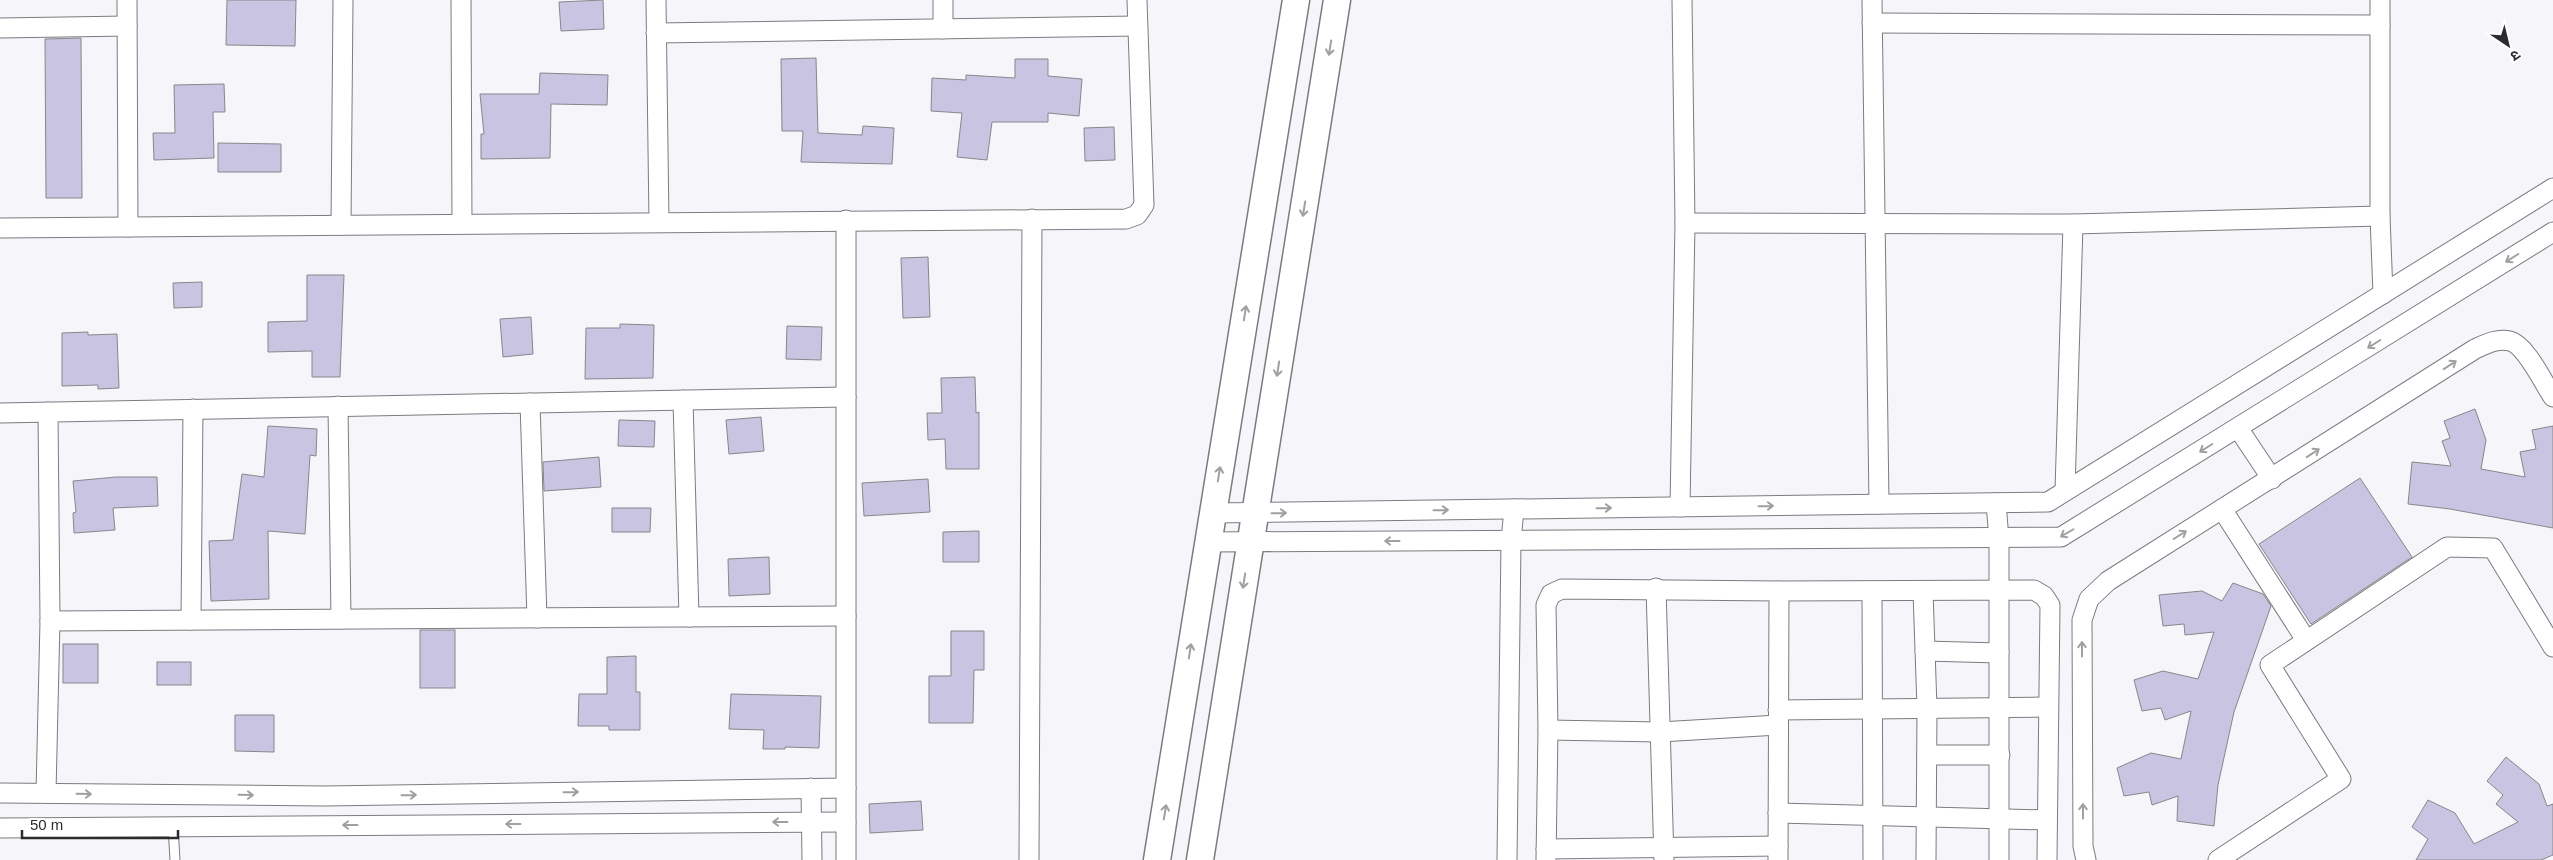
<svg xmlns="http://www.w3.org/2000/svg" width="2553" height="860" font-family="Helvetica,'Noto Sans Devanagari',sans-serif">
<rect width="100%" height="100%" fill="#f5f5fa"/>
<g fill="#c8c4e1" stroke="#87878b">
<polygon points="227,0 296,0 295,46 226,45"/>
<polygon points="603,0 604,29 561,31 559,2"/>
<polygon points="81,38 82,198 46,198 45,39"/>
<polygon points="816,58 818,133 862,135 863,126 894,128 892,164 801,162 803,131 782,131 781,59"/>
<polygon points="1015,59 1048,59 1048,76 1082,79 1079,116 1048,113 1048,122 992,122 987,160 957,157 962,113 931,111 932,78 966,80 966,75 1015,78"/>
<polygon points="540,73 608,75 607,105 551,104 550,158 481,159 481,134 484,134 480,94 539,94"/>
<polygon points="224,84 225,112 213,112 214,158 154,160 153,133 175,133 174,85"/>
<polygon points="1114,127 1115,160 1085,161 1084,128"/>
<polygon points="218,143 281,144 281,172 218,172"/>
<polygon points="928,257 930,317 903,318 901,258"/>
<polygon points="307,275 344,275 340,377 312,377 312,351 268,352 268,322 307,321"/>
<polygon points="202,282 202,307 174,308 173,283"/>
<polygon points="531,317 533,354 503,357 500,319"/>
<polygon points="620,324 654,325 653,378 585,379 586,328 620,328"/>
<polygon points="787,326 822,327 821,360 786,359"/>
<polygon points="88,332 88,335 117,334 119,388 98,389 98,385 62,386 62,333"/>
<polygon points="975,377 976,413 979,412 979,469 946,469 945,439 928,440 927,413 942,413 941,378"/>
<polygon points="2475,409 2486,440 2481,469 2525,477 2520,452 2536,449 2532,430 2553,426 2553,528 2450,509 2408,504 2412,462 2451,466 2442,441 2450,438 2444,421"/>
<polygon points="761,417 764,451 729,454 726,420"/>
<polygon points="619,420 655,421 654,447 618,446"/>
<polygon points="268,426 317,429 316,456 310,455 305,534 268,531 269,599 211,601 209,541 233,540 242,474 264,477"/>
<polygon points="599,457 601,487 544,491 543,462"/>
<polygon points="116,477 157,477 158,506 113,508 115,530 74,533 73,513 76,512 73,481"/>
<polygon points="2360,478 2412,557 2311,624 2259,544"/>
<polygon points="928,479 930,512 864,516 862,483"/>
<polygon points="612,508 651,508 650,532 612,532"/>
<polygon points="979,531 979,562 943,562 943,532"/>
<polygon points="769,557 770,594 729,596 728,559"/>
<polygon points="2233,583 2263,594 2271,606 2234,712 2218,785 2214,826 2177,821 2178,796 2152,805 2149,792 2124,796 2117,768 2151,753 2181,759 2191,711 2165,720 2161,708 2142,711 2134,680 2163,671 2198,679 2214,632 2185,635 2184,624 2163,626 2159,595 2202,591 2222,601"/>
<rect x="420" y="630" width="35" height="58"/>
<polygon points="951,631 984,631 984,670 974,670 973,723 929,723 929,676 951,676"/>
<rect x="63" y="644" width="35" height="39"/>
<polygon points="636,656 636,692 640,692 640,730 609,730 609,726 578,726 579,694 607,694 607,657"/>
<rect x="157" y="662" width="34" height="23"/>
<polygon points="731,694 821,696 819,748 785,747 785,749 763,749 764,730 729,729"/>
<polygon points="235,715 274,715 274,752 235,751"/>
<polygon points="2506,757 2539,784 2547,806 2553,804 2553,855 2541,860 2416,860 2428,839 2412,827 2428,800 2455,813 2474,844 2518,822 2496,804 2503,795 2487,781"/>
<polygon points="921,801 923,830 870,833 869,804"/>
</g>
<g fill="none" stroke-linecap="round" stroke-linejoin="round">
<g stroke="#7b7b80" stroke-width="11">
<polyline id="lane" points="173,826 175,860"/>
</g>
<g stroke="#7b7b80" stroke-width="21">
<g id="street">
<polyline points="127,0 128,227"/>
<polyline points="461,0 462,223"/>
<polyline points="656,0 659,222"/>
<polyline points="943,0 943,29"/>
<polyline points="1872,0 1879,504"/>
<polyline points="2380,0 2380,216 2383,294"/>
<polyline points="1872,23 2380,25"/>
<polyline points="0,28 127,26"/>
<polyline points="656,33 1137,26"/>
<polyline points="846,220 846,860"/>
<polyline points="1685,223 2073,224 2380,216"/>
<polyline points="341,225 343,0"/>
<polyline points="0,228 1126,219 1137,215 1144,205 1137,0"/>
<polyline points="683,400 689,617"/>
<polyline points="530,403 537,618"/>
<polyline points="338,406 341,619"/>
<polyline points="0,413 846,397"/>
<polyline points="2238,428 2272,479"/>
<polyline points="2065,491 2073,224"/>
<polyline points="1996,503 1999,539 1999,860"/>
<polyline points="1680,507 1685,223 1682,0"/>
<polyline points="2222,509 2306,640"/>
<polyline points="1212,513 2048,502 2553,188"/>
<polyline points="1208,542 2061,537 2553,232"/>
<polyline points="1656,588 1664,860"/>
<polyline points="1779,591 2034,590 2044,596 2050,605 2047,860"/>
<polyline points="1872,591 1873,860"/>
<polyline points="1923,591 1927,708 1926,860"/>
<polyline points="191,620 193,409"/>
<polyline points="50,621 846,616"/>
<polyline points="1925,651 1999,653"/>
<polyline points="1778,710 2048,707"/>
<polyline points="1548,730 1660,732 1778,725"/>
<polyline points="1927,755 2000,755"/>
<polyline points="811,788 812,860"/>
<polyline points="0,793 325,796 846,788"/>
<polyline points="46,793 50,621 48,412"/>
<polyline points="1778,813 2047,820"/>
<polyline points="0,828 846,822"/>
<polyline points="1546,849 1778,846"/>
<polyline points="1029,860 1032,219"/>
<polyline points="1507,860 1511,541 1514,509"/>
<polyline points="1546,860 1548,730 1546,605 1551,594 1562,589 1779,591 1778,860"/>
<path d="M2086,860L2083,846L2082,620L2089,599L2108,581L2475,349C2486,344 2497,338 2510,341C2526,345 2544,384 2553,397"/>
<polyline points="2218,860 2341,779 2270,665 2447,547 2493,548 2553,647"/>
</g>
</g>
<g stroke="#7b7b80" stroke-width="29">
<g id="secondary">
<polyline points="1157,860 1296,0"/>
<polyline points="1200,860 1337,0"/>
</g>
</g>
<use href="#lane" stroke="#fff" stroke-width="9"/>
<use href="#street" stroke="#fff" stroke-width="19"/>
<use href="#secondary" stroke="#fff" stroke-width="26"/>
</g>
<defs><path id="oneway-shaft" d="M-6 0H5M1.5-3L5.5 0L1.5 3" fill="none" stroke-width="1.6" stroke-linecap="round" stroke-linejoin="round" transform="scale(1.25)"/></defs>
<g stroke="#a0a0a1">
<use href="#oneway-shaft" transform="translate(1330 48) rotate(99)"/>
<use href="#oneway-shaft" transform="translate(1304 209) rotate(99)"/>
<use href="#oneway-shaft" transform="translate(2512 258) rotate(148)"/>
<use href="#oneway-shaft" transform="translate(1245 313) rotate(-81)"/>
<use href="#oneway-shaft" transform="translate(2374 344) rotate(148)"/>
<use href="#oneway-shaft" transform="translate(2450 365) rotate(-33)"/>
<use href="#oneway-shaft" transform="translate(1278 369) rotate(99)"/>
<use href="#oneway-shaft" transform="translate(2206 448) rotate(148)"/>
<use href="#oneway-shaft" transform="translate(2313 453) rotate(-33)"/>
<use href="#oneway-shaft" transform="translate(1219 474) rotate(-81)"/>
<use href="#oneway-shaft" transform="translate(1766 506) rotate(-1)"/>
<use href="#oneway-shaft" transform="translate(1604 508) rotate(-1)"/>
<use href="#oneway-shaft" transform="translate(1441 510) rotate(-1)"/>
<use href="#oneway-shaft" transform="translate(1279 513) rotate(-1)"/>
<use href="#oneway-shaft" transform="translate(2067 533) rotate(150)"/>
<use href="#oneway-shaft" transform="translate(2180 535) rotate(-32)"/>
<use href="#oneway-shaft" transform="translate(1392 541) rotate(180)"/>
<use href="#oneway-shaft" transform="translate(1244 581) rotate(99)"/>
<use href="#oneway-shaft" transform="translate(2082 649) rotate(-90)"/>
<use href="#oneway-shaft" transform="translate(1190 651) rotate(-81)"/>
<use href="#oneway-shaft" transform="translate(571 792) rotate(-1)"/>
<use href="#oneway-shaft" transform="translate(84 794) rotate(1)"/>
<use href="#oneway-shaft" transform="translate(246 795) rotate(1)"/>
<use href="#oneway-shaft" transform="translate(409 795) rotate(-1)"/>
<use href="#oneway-shaft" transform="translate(2083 811) rotate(-90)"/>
<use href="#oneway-shaft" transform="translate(1165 812) rotate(-81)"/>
<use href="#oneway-shaft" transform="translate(780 822) rotate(180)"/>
<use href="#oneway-shaft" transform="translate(513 824) rotate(180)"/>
<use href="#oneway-shaft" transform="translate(350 825) rotate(180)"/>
</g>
<g transform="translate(2508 45) rotate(145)" stroke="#ffffff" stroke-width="4" paint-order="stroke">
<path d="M0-4L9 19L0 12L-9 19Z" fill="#2c2c2e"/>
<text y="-8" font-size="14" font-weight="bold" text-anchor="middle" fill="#2c2c2e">उ</text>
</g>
<path d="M22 830v8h156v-8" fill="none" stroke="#2c2c2e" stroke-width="2.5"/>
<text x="30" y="830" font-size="15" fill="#2c2c2e" stroke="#ffffff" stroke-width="4" paint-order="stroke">50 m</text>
</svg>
